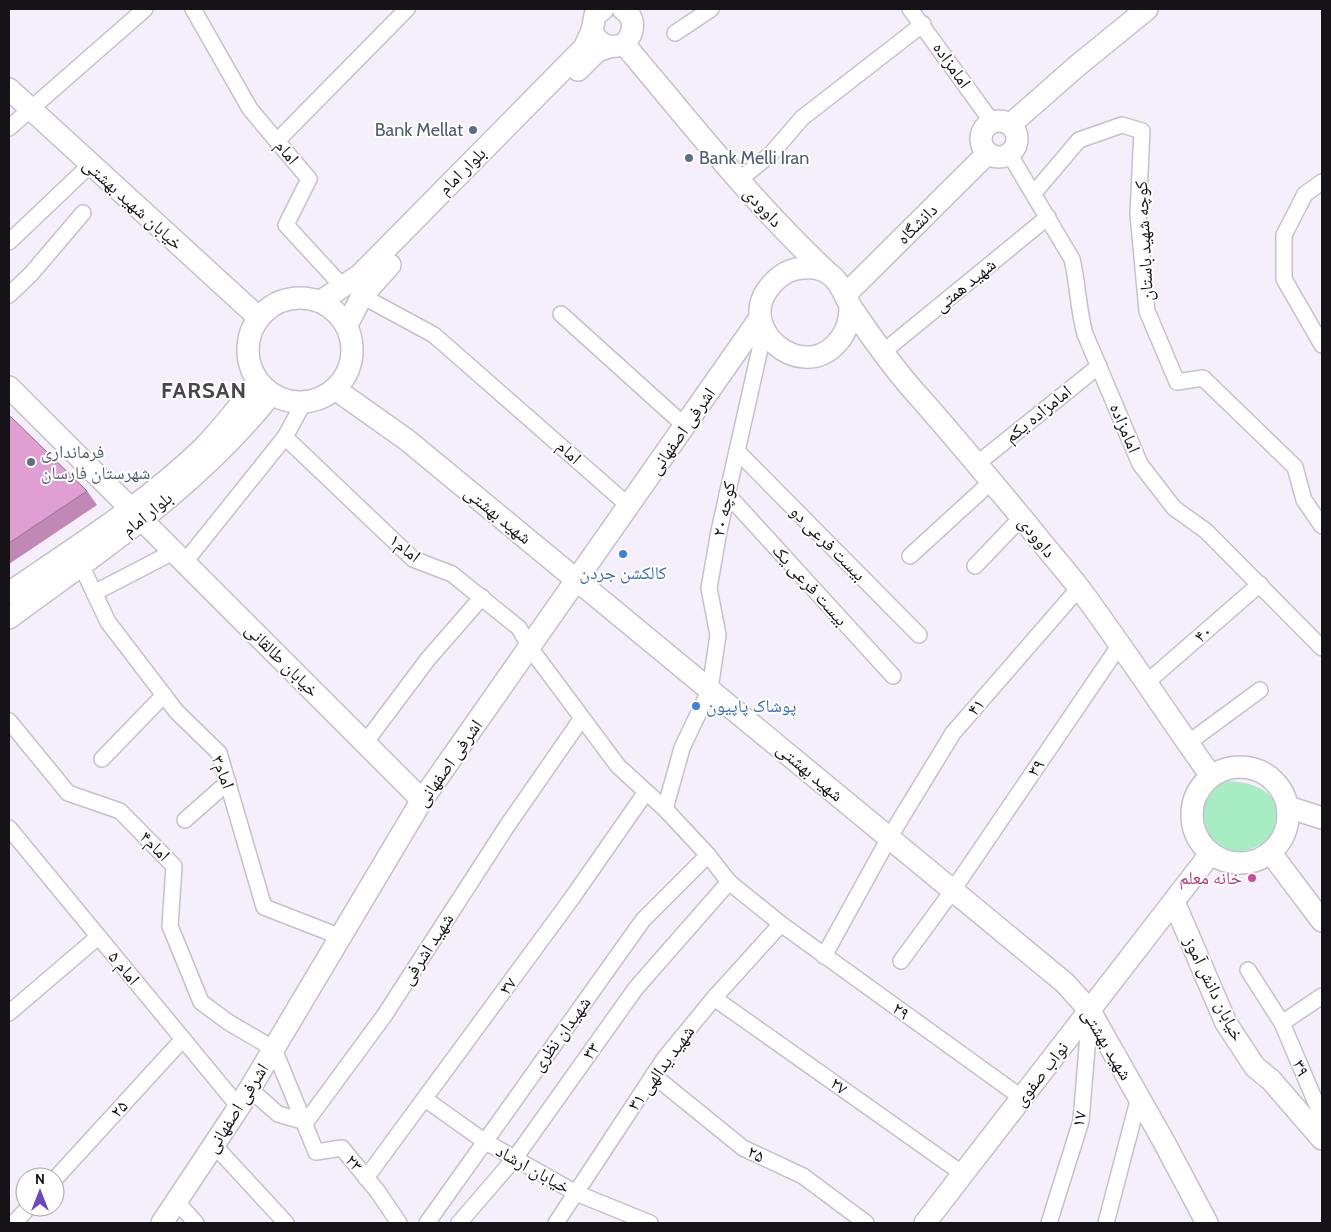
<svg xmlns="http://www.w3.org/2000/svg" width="1331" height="1232" font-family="Cabin,'Noto Naskh Arabic',sans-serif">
<rect width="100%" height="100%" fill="#f5effb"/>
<path fill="#a7ecc2" d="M1226,781C1264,782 1291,799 1271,840C1258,845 1241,856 1227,851C1206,843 1198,813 1207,794C1210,788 1220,784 1226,781Z"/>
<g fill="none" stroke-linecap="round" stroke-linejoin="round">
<g stroke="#c6c0cb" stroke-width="18">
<g id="street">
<polyline points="193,9 250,109 309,179 286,225 344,288"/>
<polyline points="910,9 992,122"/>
<polyline points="675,33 711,9"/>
<polyline points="9,128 145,9"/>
<polyline points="277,141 407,9"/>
<path d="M1010,155L1072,259C1078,284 1078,309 1085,334L1140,464L1174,508L1206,531L1322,648"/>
<polyline points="739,180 771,154 802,118 923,24"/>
<polyline points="1322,182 1305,194 1284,235 1284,279 1322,345"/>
<polyline points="1034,193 1079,140 1122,125 1142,131 1138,214 1147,311 1177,382 1203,378 1295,467 1304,500 1322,526"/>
<polyline points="9,242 90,165"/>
<polyline points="9,295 31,274 83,213"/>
<polyline points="362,296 434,335 629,506"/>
<polyline points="561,314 685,426"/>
<polyline points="883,352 1048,217"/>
<polyline points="285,437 413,559 452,574 519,628 530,648 618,766 665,809 708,855 729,882 781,924 1022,1098"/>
<polyline points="737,451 919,635"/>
<polyline points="978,463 1099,366"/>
<polyline points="727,494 893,676"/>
<polyline points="910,556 992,481"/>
<polyline points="184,563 285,437 304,402"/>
<polyline points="81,565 108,622 176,711 219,753 264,907 341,937"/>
<polyline points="975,566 1021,518"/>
<polyline points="94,593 173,552"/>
<polyline points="1146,683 1260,584"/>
<polyline points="9,721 68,793 120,811 174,866 170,926 201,1002 228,1022 274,1049 316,1152 342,1148 378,1192 399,1223"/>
<polyline points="365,743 428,659 482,597"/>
<polyline points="1188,743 1260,690"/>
<polyline points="102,759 164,695"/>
<polyline points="665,809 682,748 710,689 718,635 709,588 719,531 764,331"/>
<polyline points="185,820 228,782"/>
<polyline points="9,828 239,1107"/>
<polyline points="824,956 889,838 953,733 1079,588"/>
<polyline points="901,961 953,890 1119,646"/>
<polyline points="1248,970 1282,1023"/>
<polyline points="1322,996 1282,1023 1319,1110 1322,1131"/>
<polyline points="714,998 963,1174"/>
<polyline points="9,1013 98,937"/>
<polyline points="653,1075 743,1148 803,1176 866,1223"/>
<polyline points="250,1089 278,1114 306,1122 384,1016 507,826 582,718"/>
<polyline points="425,1099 484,1141 576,1193 650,1223"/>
<polyline points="214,1145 286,1223"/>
<polyline points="366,1178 572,898 646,792"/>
<polyline points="55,1179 183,1039"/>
<polyline points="176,1201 196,1223"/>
<polyline points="14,1223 29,1207"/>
<polyline points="427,1223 643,920 708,855"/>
<polyline points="459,1223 515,1158 636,988 729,882"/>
<polyline points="556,1223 664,1059 714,998 781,924"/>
<polyline points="1049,1223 1081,1121 1090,1011"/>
<polyline points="1106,1223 1139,1097"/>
</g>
</g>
<g stroke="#c6c0cb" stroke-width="24">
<g id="secondary">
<path d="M603,9L595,15L592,31C598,45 610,50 624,44C635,33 636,18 623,9"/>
<path d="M624,44C690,122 753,203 828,273"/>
<polyline points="578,70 597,51 609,47"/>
<polyline points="9,89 258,317"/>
<circle cx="999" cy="139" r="18"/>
<polyline points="1011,124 1077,66 1147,9"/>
<polyline points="846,294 988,153"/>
<circle cx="300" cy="350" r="52"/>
<polyline points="321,301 360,275 584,48 592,31"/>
<path d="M850,307C850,322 846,335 834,346C799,380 738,329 768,289C777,277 787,269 803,268C814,267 824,269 832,276C843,286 845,298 853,310C874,341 896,372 922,400C958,441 992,482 1027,524C1044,546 1063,567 1080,589C1125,650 1167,714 1211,776"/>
<polyline points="347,325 362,296 390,265"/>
<polyline points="9,387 422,800"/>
<polyline points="335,389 407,440 1065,983 1090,1011 1164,1142 1207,1223"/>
<path d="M9,593C74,548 144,505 202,449C223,428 240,405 258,382"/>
<path d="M9,618C101,550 200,485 271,394"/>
<circle cx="1240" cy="815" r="48"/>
<polyline points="1288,807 1322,818"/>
<polyline points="1270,852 1322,921"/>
<polyline points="1174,902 1226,1023 1255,1067 1271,1080 1322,1139"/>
<polyline points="162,1223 239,1107 422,800 760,318"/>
<polyline points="925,1223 1211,853"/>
</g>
</g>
<use href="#street" stroke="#fff" stroke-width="15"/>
<use href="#secondary" stroke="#fff" stroke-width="21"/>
</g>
<polygon fill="#c089b5" points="9,415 87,491 97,505 9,564"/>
<polygon fill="#df9fd3" stroke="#9c6f94" points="9,415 87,491 9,543"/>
<g fill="#5c6f8a" stroke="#fff" stroke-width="2">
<circle cx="473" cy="130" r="5"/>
<circle cx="689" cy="158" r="5"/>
<circle cx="31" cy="462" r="5"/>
</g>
<g fill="#3f7fe0" stroke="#fff" stroke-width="2">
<circle cx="623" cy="554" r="5"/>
<circle cx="696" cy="706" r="5"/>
</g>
<circle fill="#d1479c" stroke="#fff" stroke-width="2" cx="1252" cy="878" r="5"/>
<g text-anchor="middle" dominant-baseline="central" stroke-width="4" stroke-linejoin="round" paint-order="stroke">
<g font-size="18" fill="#151317" stroke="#fff">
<text transform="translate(952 65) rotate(55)">امامزاده</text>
<text transform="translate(287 152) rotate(50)">امام</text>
<text transform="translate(462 171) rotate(-45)">بلوار امام</text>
<text transform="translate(133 204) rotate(42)">خیابان شهید بهشتی</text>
<text transform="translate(763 207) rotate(47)">داوودی</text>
<text transform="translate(917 224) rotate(-45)">دانشگاه</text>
<text transform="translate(1144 241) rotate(-93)">کوچه شهید باستان</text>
<text transform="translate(965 285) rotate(-39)">شهید همتی</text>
<text transform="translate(1038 414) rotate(-39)">امامزاده یکم</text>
<text transform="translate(1125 428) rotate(67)">امامزاده</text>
<text transform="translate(682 431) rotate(-55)">اشرفی اصفهانی</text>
<text transform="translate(569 452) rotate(42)">امام</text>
<text transform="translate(724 509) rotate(-78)">کوچه ۲۰</text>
<text transform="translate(147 514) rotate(-39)">بلوار امام</text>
<text transform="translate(498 515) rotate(39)">شهید بهشتی</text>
<text transform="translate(1037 537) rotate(51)">داوودی</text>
<text transform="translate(828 543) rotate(45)">بیست فرعی دو</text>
<text transform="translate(405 548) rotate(38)">امام۱</text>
<text transform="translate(810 585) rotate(48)">بیست فرعی یک</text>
<text transform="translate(1203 634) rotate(-41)">۴۰</text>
<text transform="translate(282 660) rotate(45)">خیابان طالقانی</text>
<text transform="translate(976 707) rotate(-49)">۴۱</text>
<text transform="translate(449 763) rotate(-55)">اشرفی اصفهانی</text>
<text transform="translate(1036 768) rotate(-56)">۳۹</text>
<text transform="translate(223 772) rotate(69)">امام۳</text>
<text transform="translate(810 772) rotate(40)">شهید بهشتی</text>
<text transform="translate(155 846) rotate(45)">امام۴</text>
<text transform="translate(427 949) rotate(-57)">شهید اشرفی</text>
<text transform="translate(124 968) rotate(50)">امام ۵</text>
<text transform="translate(508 986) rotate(-54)">۳۷</text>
<text transform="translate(1214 989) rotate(64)">خیابان دانش آموز</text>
<text transform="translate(901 1011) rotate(36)">۲۹</text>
<text transform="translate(561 1034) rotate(-54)">شهیدان نظری</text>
<text transform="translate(1107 1044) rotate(59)">شهید بهشتی</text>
<text transform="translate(591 1051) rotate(-55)">۳۳</text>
<text transform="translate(661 1068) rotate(-54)">۳۱ شهید یدالهی</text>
<text transform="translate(1301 1068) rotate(67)">۳۹</text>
<text transform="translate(1041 1074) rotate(-52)">نواب صفوی</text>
<text transform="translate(839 1086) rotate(36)">۲۷</text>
<text transform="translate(237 1108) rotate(-58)">اشرفی اصفهانی</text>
<text transform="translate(119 1109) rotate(-47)">۲۵</text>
<text transform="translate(1079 1119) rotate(-80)">۱۷</text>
<text transform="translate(756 1154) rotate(26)">۲۵</text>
<text transform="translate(354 1163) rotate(50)">۲۳</text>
<text transform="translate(533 1169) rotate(29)">خیابان ارشاد</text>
</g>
<g font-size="18" fill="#4e5e75" stroke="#fff" text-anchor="start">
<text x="463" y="130" text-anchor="end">Bank Mellat</text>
<text x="699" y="158">Bank Melli Iran</text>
<text x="41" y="452">فرمانداری<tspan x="41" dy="21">شهرستان فارسان</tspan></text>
</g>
<g font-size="18" fill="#366cbe" stroke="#fff">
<text x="623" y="573">کالکشن جردن</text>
<text x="706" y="706" text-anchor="start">پوشاک پاپیون</text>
</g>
<g font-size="18" fill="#b23c85" stroke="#fff" text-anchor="end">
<text x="1242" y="878">خانه معلم</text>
</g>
<g font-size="22" font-weight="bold" letter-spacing="1" fill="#49444d" stroke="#fff">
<text x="204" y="390">FARSAN</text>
</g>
</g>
<rect width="1331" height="1232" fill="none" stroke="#151317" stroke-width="20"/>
<g transform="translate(40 1192)"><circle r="24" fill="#ffffff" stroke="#a1a1a2"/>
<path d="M0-4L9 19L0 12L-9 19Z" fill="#6c47bf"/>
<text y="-8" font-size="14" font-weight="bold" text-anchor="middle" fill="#151317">N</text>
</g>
</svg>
